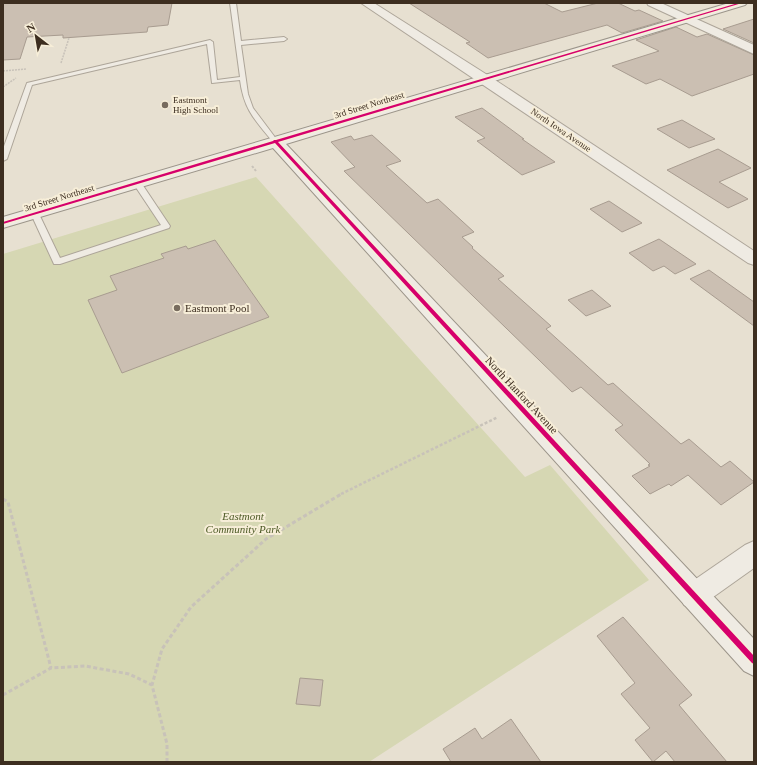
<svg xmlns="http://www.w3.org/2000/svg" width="757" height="765" font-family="'Times New Roman',serif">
<rect width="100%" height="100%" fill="#e7e0d1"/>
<polygon fill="#d6d7b3" points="256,177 525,477 550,465 649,580 369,762 3,762 3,254"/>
<g fill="#cbbfb2" stroke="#a89c90">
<polygon points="3,3 172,3 168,25 148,27 147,32 63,38 63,35 27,37 20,59 3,60"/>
<polygon points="409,3 544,3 562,12 598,3 618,3 635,11 639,10 663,21 622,33 607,25 488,58 466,43 470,42"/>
<polygon points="754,19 754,43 723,29"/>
<polygon points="676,27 697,37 707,34 754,55 754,74 692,96 660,79 646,84 612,66 659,51 636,40"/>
<polygon points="482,108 524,139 522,139 555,162 522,175 477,141 485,138 455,117"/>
<polygon points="682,120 715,139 689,148 657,129"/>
<polygon points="372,135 401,161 386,166 427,203 438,199 474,232 462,237 473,247 472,248 504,276 498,279 551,326 546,329 608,385 613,383 681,444 689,439 721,467 730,461 754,482 721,505 688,475 671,486 669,484 650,494 632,476 650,466 648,465 650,464 615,430 623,425 581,387 572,392 344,171 355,167 331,142 351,136 354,140"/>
<polygon points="718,149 751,168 719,182 748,199 728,208 667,170"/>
<polygon points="609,201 642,223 622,232 590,209"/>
<polygon points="659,239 696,264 675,274 664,266 653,271 629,253"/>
<polygon points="215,240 269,317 122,373 88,300 117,290 110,276 164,258 161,254 186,246 188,249"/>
<polygon points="709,270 754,302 754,326 690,279"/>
<polygon points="592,290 611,306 586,316 568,300"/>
<polygon points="623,617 692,695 679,705 727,762 675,762 666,751 653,762 635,740 650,728 621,694 635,683 597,636"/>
<polygon points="300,678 323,680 320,706 296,704"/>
<polygon points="511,719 541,762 451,762 443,749 475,728 482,739"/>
</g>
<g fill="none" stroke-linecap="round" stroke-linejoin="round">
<g stroke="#ada599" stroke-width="2">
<g id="lane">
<path d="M230,3H236L241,41L284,37L287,39L284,41L241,45L248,94L253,108L277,140V142H273C255,120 244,110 240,80L212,83L207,44L32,85L7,159L3,161V149L27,83L210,40L213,42L217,80L240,77Z"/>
<polygon points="134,181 140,181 170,226 169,228 60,264 54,264 31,214 32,212 35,212 39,214 60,258 161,225 133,183"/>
</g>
</g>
<g stroke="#ada599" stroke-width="2">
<g id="street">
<polygon points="361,3 374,3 489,76 754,251 754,265 748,263"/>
<polygon points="647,3 661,3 754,45 754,54 648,5"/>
<polygon points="754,541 754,568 702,605 693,609 684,605 680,596 684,587 745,545"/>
</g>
</g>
<g stroke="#9c958a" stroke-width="2">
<polygon id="secondary" points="729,3 747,3 745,5 286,144 754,639 754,676 744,671 273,148 3,228 3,217"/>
</g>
<g stroke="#c8c2b9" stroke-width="1.5" stroke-dasharray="2 1" stroke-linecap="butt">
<polyline points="61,63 69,38"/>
<polyline points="3,71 26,69"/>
<polyline points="3,87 16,78"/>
</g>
<polyline stroke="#c8c2b9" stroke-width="2" stroke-dasharray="2.5 1.5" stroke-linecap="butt" points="252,166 256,171"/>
<polyline stroke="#c8c2b9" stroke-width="2.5" stroke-dasharray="3 2" stroke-linecap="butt" points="341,494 498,417"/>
<g stroke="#c8c2b9" stroke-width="3" stroke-dasharray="4 2.5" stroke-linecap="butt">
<polyline points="3,499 8,502 51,668"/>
<polyline points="3,695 51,668 85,666 129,674 152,685"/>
<polyline points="167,762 167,744 152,685 162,649 191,607 266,539 343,493"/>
</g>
<use href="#lane" fill="#efebe3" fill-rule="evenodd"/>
<use href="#street" fill="#efebe3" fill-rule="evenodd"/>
<use href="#secondary" fill="#efebe3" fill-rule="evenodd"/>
<g stroke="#f7eed8" stroke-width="3">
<polygon id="cycleway" points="738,3 742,3 278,142 754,656 754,664 752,663 275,143 3,224 3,222 273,141 274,140 276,140"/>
</g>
<use href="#cycleway" fill="#d6006c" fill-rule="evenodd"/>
</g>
<g fill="#786c5e" stroke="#f7eed8" stroke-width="1.5">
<circle cx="165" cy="105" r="4"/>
<circle cx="177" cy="308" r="4"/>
</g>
<g text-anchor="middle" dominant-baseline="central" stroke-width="4" stroke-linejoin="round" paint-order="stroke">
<g font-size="9" fill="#3d2e20" stroke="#f7eed8" text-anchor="start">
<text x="173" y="100">Eastmont<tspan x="173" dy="10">High School</tspan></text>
</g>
<g font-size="9" fill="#3d2e20" stroke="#f7eed8">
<text transform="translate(369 105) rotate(-17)">3rd Street Northeast</text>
<text transform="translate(561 130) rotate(34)">North Iowa Avenue</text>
<text transform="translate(59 198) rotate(-17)">3rd Street Northeast</text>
</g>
<g font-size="11" fill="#3d2e20" stroke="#f7eed8" text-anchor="start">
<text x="185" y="308">Eastmont Pool</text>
</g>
<g font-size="11" fill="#3d2e20" stroke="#f7eed8">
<text transform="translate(522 395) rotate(47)">North Hanford Avenue</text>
</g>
<g font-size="11" font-style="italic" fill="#4d5a26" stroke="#f7eed8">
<text x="243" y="516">Eastmont<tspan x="243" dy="13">Community Park</tspan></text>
</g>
</g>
<rect width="757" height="765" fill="none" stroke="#3d2e20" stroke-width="8"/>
<g transform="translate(36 36) rotate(329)" stroke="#f7eed8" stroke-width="3" paint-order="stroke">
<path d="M0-3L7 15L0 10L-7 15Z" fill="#3d2e20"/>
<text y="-6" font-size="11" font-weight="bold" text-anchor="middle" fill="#3d2e20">N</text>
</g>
</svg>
